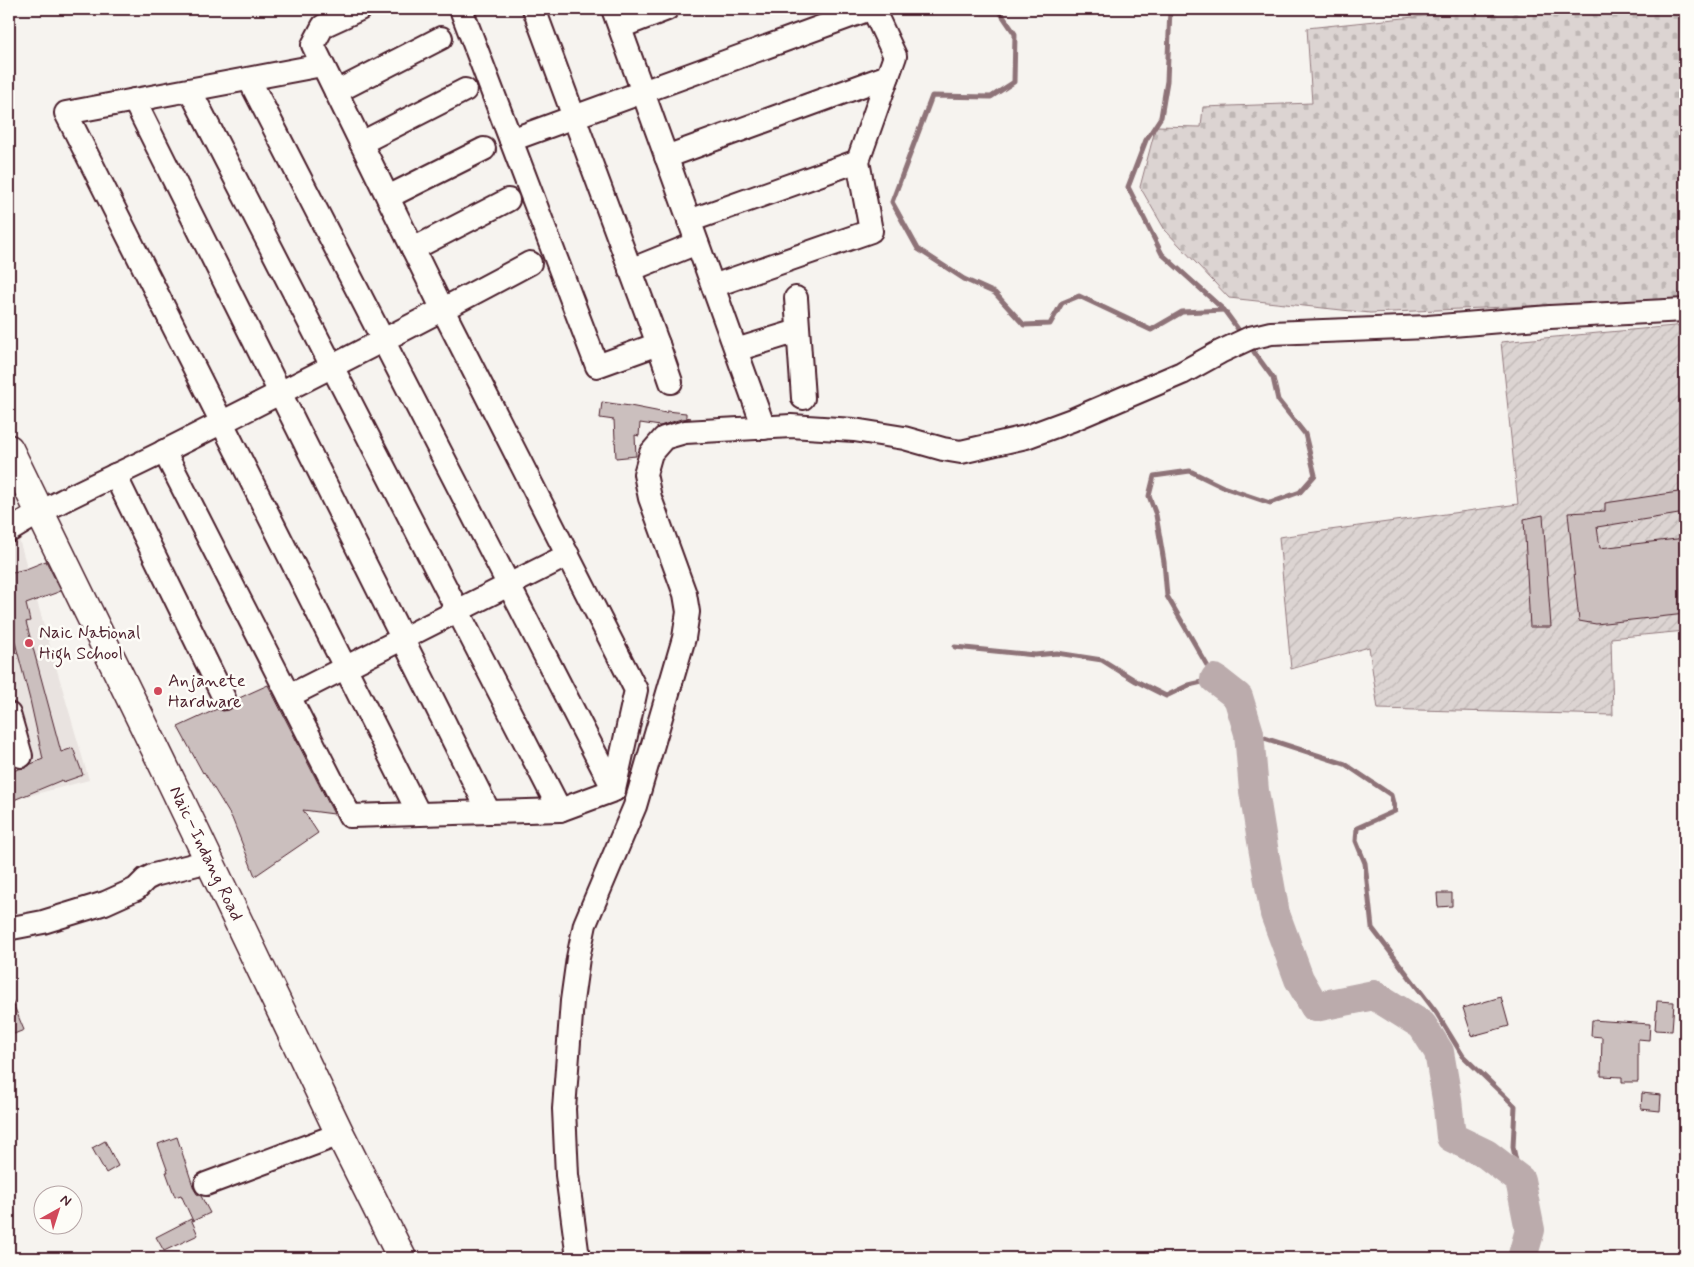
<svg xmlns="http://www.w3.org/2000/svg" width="1694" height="1267" font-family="Mynerve,sans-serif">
<defs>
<pattern id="cemetery-stones" width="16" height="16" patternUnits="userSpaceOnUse" patternTransform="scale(1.25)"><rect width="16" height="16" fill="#dcd4d2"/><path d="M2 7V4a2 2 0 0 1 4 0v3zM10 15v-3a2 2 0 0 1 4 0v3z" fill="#beb6b4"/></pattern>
<pattern id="garden-furrows" width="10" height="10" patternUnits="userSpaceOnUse" patternTransform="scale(1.25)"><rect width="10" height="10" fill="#dcd4d2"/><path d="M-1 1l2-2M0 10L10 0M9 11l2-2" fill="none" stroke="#beb6b4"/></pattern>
</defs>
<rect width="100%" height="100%" fill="#f6f3ef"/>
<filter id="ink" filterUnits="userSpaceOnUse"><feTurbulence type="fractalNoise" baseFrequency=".02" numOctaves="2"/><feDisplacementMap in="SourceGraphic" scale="10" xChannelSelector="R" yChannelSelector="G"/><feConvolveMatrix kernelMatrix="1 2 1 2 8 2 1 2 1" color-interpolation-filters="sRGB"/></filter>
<g filter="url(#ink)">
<polygon fill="#e9e3e0" points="9,505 89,780 9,801"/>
<polygon fill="url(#cemetery-stones)" stroke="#937a7e" points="1491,9 1685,9 1685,299 1370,313 1229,298 1165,230 1140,187 1156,126 1201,127 1203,107 1312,103 1307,28"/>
<polygon fill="url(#garden-furrows)" stroke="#937a7e" points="1685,325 1685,631 1611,638 1613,715 1378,709 1369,647 1291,669 1279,537 1518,504 1501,342"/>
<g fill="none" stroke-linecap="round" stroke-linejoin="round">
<g stroke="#8e7378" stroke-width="5">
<polyline points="998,9 1015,34 1014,82 991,97 932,96 892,202 918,249 964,279 995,293 1024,325 1050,324 1062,303 1079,296 1151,330 1182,312 1224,310"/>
<polyline points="1170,9 1167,81 1161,117 1146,140 1128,187 1162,254 1224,310 1238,329"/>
<polyline points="955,647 1035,655 1057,653 1102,660 1136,681 1166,696 1189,685 1215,679 1167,596 1164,562 1156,515 1149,496 1154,476 1190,471 1223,487 1270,503 1300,492 1315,475 1305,434 1278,400 1273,378 1254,352"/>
<polyline points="1249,733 1345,764 1391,795 1395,811 1357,828 1356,841 1365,863 1372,928 1436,1012 1463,1056 1515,1106 1513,1147 1520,1180"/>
</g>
<polyline stroke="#bbabac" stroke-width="30" points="1215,679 1238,697 1249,733 1254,791 1263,847 1275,914 1299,979 1315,1007 1374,995 1422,1025 1439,1052 1447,1099 1451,1137 1486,1154 1520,1180 1530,1230 1522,1258"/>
</g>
<g fill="#cbbfbe" stroke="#4a1f2b">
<polygon points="602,402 630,406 666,413 667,411 686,413 686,417 691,418 681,419 660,426 640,423 639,436 635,435 636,456 616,458 614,420 600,418"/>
<polygon points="1685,491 1685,513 1597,527 1600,548 1685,538 1685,614 1596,624 1579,621 1568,513 1605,511 1605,503"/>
<polygon points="1543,515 1551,627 1530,627 1524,519"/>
<polygon points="46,561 61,591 26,604 30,621 26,622 61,752 73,748 83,775 63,782 62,780 9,802 9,773 18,769 25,768 31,764 43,759 30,700 9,619 9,573 26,569"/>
<polygon points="268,685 334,814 303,810 318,833 255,876 232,818 204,772 203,773 178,727 217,709 223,711 229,710 235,706 237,699"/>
<polygon points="1437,893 1452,893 1452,906 1438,907"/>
<polygon points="9,994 24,1030 9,1036"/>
<polygon points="1501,997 1509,1026 1472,1036 1463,1008"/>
<polygon points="1657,1001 1674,1002 1672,1031 1655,1030"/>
<polygon points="1592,1020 1650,1024 1649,1040 1638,1039 1638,1082 1622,1082 1622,1077 1601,1076 1602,1037 1591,1036"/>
<polygon points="1642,1093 1661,1095 1660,1111 1641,1109"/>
<polygon points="177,1137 194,1189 197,1194 201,1196 210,1213 193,1221 181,1195 175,1197 166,1172 168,1172 158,1144"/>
<polygon points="105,1141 118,1166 106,1173 92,1148"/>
<polygon points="191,1219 198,1235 164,1251 156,1237"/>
</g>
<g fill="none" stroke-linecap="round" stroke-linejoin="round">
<g stroke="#4a1f2b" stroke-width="26">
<g id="minor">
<polyline points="461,9 597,366 658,344 534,9"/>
<polyline points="613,9 764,428"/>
<polyline points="620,27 667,9"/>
<polyline points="322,65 66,113 419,814"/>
<polyline points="249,79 614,790"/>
<polyline points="190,90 560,810"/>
<polyline points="336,92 441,38"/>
<polyline points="134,100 489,812"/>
<polyline points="511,140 870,9"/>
<polyline points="361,143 465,90"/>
<polyline points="666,157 888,76"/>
<polyline points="388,197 484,149"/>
<polyline points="689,221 858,161"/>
<polyline points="413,249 508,200"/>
<polyline points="630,270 697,243"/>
<polyline points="713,286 871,231 858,161 895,56 873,9"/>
<polyline points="796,298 803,398"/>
<polyline points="658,344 671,382"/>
<polyline points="736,350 798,331"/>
<polyline points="164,451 350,816 560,810 614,790 636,690 443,310 313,45 323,26 360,9"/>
<polyline points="115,475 224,698"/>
<path d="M9,531C59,499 114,477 167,450C288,389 410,328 530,263"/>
<polyline points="289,696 568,555"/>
<polyline points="9,714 21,756"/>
<polyline points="12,928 43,922 105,903 136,889 146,879 154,875 209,861"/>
<polyline points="206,1184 340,1134"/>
<polyline points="578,1258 567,1175 564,1109 572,1001 578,958 585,924 635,806 684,638 688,612 685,594 650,498 645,474 651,453 664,438 685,432 791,426 854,430 904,438 943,449 961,452 1026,437 1072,420 1182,373 1220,352 1250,338 1271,333 1428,327 1550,317 1685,310"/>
</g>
</g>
<g stroke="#4a1f2b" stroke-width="31">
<g id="major">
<path id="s1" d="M9,449L172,783L340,1134L402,1258"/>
</g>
</g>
<use href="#minor" stroke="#fdfcf7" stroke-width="22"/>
<use href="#major" stroke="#fdfcf7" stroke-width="28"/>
</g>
</g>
<g fill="#d1495b" stroke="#fdfcf7" stroke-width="2">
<circle cx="29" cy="643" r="5"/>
<circle cx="158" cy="691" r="5"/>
</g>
<g text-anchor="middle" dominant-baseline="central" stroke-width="5" stroke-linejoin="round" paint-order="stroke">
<g font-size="18" fill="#4a1f2b" stroke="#fdfcf7" text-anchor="start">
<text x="39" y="633">Naic National<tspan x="39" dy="21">High School</tspan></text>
<text x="168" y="681">Anjanete<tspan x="168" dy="21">Hardware</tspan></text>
</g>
<g font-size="18" fill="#4a1f2b" stroke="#fdfcf7">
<text stroke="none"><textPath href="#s1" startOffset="450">Naic–Indang Road</textPath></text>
</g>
</g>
<rect width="1694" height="1267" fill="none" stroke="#fdfcf7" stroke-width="30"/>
<rect x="15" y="15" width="1664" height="1237" fill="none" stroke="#4a1f2b" stroke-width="2" filter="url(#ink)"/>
<g transform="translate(58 1210) rotate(39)"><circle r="24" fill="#fdfcf7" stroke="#b5a4a5"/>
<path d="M0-4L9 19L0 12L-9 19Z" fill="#d1495b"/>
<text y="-8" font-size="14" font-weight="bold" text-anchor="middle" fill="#4a1f2b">N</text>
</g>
</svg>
